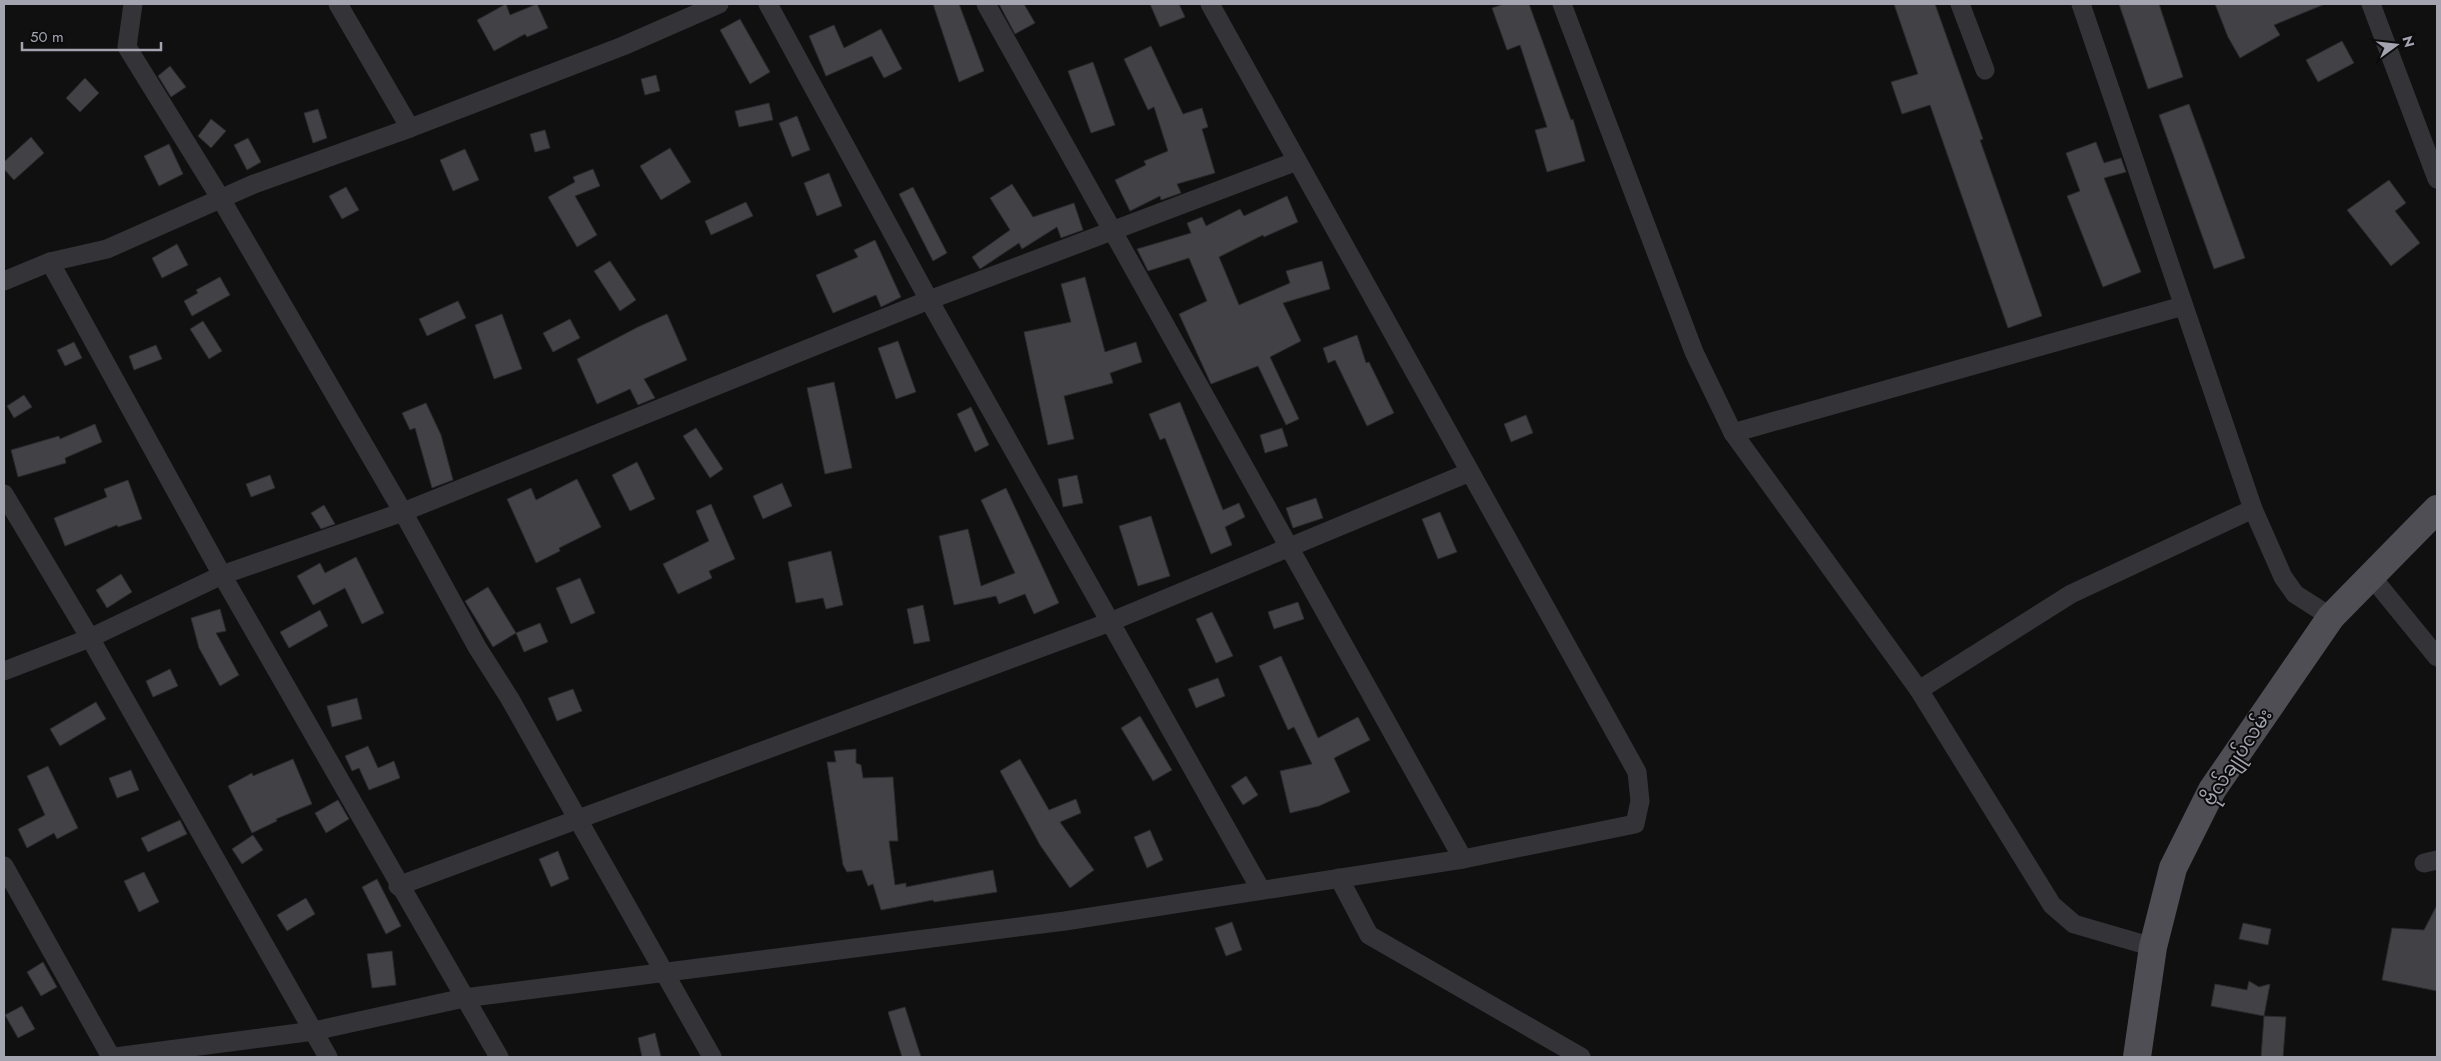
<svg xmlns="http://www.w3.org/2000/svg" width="2441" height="1061" font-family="Jost,'Noto Sans Myanmar',sans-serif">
<rect width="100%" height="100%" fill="#101011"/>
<g fill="#424246" stroke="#2b2a2d">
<polygon points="506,4 510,15 537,4 548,28 527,37 525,34 494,51 477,20"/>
<polygon points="933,4 959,4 984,71 959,82"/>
<polygon points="999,4 1024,4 1035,23 1015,34"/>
<polygon points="1150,4 1179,4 1185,17 1160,27"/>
<polygon points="1504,4 1529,4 1571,120 1573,119 1585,161 1547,172 1535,130 1547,127 1520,45 1507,50 1492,8"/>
<polygon points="1894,4 1935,4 1983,139 1980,140 2042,316 2008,328 1930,105 1902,114 1891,82 1918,74"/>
<polygon points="2119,4 2159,4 2183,77 2148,89"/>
<polygon points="2215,4 2325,4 2274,25 2280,35 2240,58 2228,37"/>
<polygon points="740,19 770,72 750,84 720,30"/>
<polygon points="834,25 844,48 881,29 902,69 884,78 872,56 826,76 809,36"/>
<polygon points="2342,41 2354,63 2318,82 2306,60"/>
<polygon points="1151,46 1183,114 1202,108 1208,127 1202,129 1215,173 1177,184 1181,193 1161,200 1160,196 1130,211 1115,180 1146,165 1144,161 1168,151 1154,107 1148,110 1124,59"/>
<polygon points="1093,62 1115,125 1091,133 1068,71"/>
<polygon points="170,66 186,87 171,97 158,76"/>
<polygon points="656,75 660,91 645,95 641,79"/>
<polygon points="85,78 99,93 80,112 66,98"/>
<polygon points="769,103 773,120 739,127 735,111"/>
<polygon points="2189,104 2245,258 2214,269 2159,115"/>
<polygon points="318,109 327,138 313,143 304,113"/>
<polygon points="797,116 810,150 792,157 779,123"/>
<polygon points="211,119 226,131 211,148 198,136"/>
<polygon points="545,130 550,148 535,152 530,134"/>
<polygon points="31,137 44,153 14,180 4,169 4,162"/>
<polygon points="248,138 261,162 247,170 234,145"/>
<polygon points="2096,142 2104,163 2121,158 2126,172 2104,178 2141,272 2103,287 2067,196 2080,191 2066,153"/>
<polygon points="169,144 183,174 159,186 144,156"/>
<polygon points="670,148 691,182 661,200 640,166"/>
<polygon points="465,149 479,180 453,191 440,160"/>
<polygon points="593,169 600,186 575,196 597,235 577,247 548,197 575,182 573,177"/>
<polygon points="829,173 842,206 817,216 804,183"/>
<polygon points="2389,180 2406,203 2395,211 2420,243 2391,266 2347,210"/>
<polygon points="1012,184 1033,217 1074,203 1083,230 1061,238 1057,227 1022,249 1019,243 980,269 972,257 1010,230 990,198"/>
<polygon points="346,187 359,210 342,219 329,196"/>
<polygon points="913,187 947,253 933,261 899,194"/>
<polygon points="1287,196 1298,222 1264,237 1263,235 1219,257 1239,305 1290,283 1286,271 1322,261 1330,289 1283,303 1301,341 1270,357 1299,419 1286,425 1258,366 1211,384 1179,314 1207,301 1189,258 1148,271 1137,249 1191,233 1187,223 1202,217 1206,226 1240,209 1244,216"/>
<polygon points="746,202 753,216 711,235 705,221"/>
<polygon points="875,240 901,297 881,307 876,295 833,313 816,275 858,257 854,250"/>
<polygon points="177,244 188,265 162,278 152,258"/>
<polygon points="610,261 636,300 620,311 594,271"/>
<polygon points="220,277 230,295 192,316 184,301 198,293 196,290"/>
<polygon points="1085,277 1105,352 1136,342 1142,362 1110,373 1113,383 1064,396 1074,439 1048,445 1024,332 1071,322 1061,284"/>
<polygon points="458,301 466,318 427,336 419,319"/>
<polygon points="502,314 522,369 494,379 475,325"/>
<polygon points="667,314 687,360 644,379 655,398 638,405 630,389 597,404 577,359 638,327"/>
<polygon points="570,319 580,338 553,352 543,333"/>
<polygon points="203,321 222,351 209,359 190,329"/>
<polygon points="1357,335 1366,363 1369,362 1394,413 1367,426 1335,360 1328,363 1323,348"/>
<polygon points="898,341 916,392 896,399 878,348"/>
<polygon points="74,342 82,358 65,366 57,350"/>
<polygon points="156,345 162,359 134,370 129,356"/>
<polygon points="834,382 852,468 825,474 807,388"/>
<polygon points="24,395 32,407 14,418 7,406"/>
<polygon points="1180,402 1223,510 1239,503 1245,517 1225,527 1232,545 1211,554 1165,438 1160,440 1149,414"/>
<polygon points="426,403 441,435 453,480 432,488 415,428 410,430 402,413"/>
<polygon points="971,407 989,445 975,452 957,414"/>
<polygon points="1526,415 1533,433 1511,442 1504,424"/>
<polygon points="95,424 102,442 65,458 66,463 18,477 11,450 59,436 60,439"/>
<polygon points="696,428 723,469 710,478 683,436"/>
<polygon points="1282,428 1288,446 1265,453 1260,435"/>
<polygon points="637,462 655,499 630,511 612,475"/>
<polygon points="270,475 275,488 251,497 246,484"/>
<polygon points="1077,475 1083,503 1063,507 1058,479"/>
<polygon points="577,479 601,527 559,548 560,551 536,563 507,499 531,488 536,500"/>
<polygon points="128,480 142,519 118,527 117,525 65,546 54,518 107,497 104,489"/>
<polygon points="782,483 792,506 763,519 753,496"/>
<polygon points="1006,488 1059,603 1034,614 1025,594 999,604 996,596 954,605 939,536 968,529 981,586 1015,573 981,500"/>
<polygon points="1316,498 1323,518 1293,528 1286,508"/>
<polygon points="711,504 735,559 709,571 712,578 678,594 663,564 709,541 696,511"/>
<polygon points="324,505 335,524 321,529 311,513"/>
<polygon points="1440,512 1457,552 1438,559 1422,519"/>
<polygon points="1151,516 1170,576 1138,586 1119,526"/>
<polygon points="831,551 843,605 826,609 823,598 796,603 788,562"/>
<polygon points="356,557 384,613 362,624 345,588 313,605 297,576 320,563 325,573"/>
<polygon points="121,574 132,592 107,608 96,590"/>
<polygon points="580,578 595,613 571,624 556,588"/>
<polygon points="488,587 516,633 493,647 465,601"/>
<polygon points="1298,602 1304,619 1274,629 1268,612"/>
<polygon points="923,605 930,641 914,644 907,609"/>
<polygon points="220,609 226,631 216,633 239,675 220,686 199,648 191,618"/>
<polygon points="320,610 328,626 289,648 280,632"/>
<polygon points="1212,612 1233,656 1216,663 1196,619"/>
<polygon points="540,623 548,642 524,652 516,633"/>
<polygon points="1281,656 1318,738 1358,717 1370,740 1334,758 1350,792 1319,806 1290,813 1280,771 1312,764 1294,727 1288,730 1259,666"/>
<polygon points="170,669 178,686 153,697 146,681"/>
<polygon points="1218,678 1225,696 1196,708 1188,689"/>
<polygon points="573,689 582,711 557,721 548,698"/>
<polygon points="357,698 362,719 332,727 327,706"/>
<polygon points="96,702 106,719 60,746 50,729"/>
<polygon points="1140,716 1172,770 1153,781 1121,728"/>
<polygon points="368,746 378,768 394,761 400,778 369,790 359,768 352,771 345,756"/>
<polygon points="856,749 856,763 861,765 863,778 893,777 898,841 889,841 895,885 906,883 906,887 993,870 997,892 934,902 933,900 881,910 873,884 868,886 862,870 847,872 843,865 827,762 836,762 834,751"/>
<polygon points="293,759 312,804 276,819 277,821 252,833 228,786 252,773 253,776"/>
<polygon points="1020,759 1049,810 1076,799 1081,813 1060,822 1094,870 1070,888 1040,845 1000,771"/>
<polygon points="48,766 78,828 57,839 54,833 27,848 18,829 45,815 27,776"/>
<polygon points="131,770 139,790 117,798 109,778"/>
<polygon points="1246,776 1258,795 1243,805 1231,786"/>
<polygon points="338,800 349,819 326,833 315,813"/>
<polygon points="180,820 187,834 148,852 141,838"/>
<polygon points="1150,830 1163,860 1147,868 1134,837"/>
<polygon points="253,835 263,850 242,864 232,849"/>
<polygon points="558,851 569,879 551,887 539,859"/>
<polygon points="144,872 159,902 139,912 124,881"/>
<polygon points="377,879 401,926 386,934 362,887"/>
<polygon points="306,898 315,914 287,931 277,915"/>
<polygon points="2437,905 2437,991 2382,980 2392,928 2424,930"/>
<polygon points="1232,922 1242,950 1226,956 1215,928"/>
<polygon points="2243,923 2271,929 2268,945 2239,939"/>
<polygon points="392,951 396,985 372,988 367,954"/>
<polygon points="43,962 57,987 41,996 27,972"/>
<polygon points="2249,981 2259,987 2270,984 2264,1016 2211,1006 2215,984 2247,990"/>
<polygon points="22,1006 35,1029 18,1038 5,1015"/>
<polygon points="905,1007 921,1057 902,1057 888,1012"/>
<polygon points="2264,1016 2286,1017 2283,1057 2261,1057"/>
<polygon points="655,1033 661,1057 642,1057 638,1038"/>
</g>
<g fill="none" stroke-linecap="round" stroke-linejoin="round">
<g stroke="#343438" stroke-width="19">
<polyline points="133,4 127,47 221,199 403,512 477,647 510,699 712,1057"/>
<polyline points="338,4 410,128"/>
<polyline points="768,4 929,300 1261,890"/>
<polyline points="986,4 1463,859"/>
<polyline points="1562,4 1694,352 1733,433 1919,690 2052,905 2074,924 2153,947"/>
<polyline points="1960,4 1985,70"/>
<polyline points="2081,4 2253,509 2283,577 2295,594 2331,617"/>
<polyline points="2371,4 2437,179"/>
<polyline points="50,262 222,575 499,1057"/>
<polyline points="4,281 50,262 107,249 254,184 410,128 623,46 719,4"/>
<polyline points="1733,433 2183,306"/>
<polyline points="4,494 90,638 328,1057"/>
<polyline points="2371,576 2437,657"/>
<polyline points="4,671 90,638 222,575 403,512 929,300 1297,161"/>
<polyline points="1919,690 2071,594 2253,509"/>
<polyline points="2424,863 2437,860"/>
<polyline points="4,866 111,1057"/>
<polyline points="1339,878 1369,935 1581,1057"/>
<polyline points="398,886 1110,622 1470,472"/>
<polyline points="115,1057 314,1031 464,998 1065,921 1463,859 1635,824 1640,801 1637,772 1210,4"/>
</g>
<polyline stroke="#4e4e54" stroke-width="28" points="2137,1057 2153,947 2173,868 2212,790 2331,617 2437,509"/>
</g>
<g text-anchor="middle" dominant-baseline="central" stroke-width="4" stroke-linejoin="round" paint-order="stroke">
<g font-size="19" fill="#a3a4b0" stroke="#0b0b0c">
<text transform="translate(2237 757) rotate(-57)">ဗိုလ်ချုပ်လမ်း</text>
</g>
</g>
<rect width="2441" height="1061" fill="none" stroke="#a3a4b0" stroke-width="10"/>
<g transform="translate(2396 45) rotate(75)" stroke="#0b0b0c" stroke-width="4" paint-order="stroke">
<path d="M0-4L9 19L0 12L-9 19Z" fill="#a3a4b0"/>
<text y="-8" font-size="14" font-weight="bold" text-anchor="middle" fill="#a3a4b0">N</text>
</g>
<path d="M22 42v8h139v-8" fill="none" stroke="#a3a4b0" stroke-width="2.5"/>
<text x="30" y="42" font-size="15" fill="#a3a4b0" stroke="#0b0b0c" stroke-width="4" paint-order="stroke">50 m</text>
</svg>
